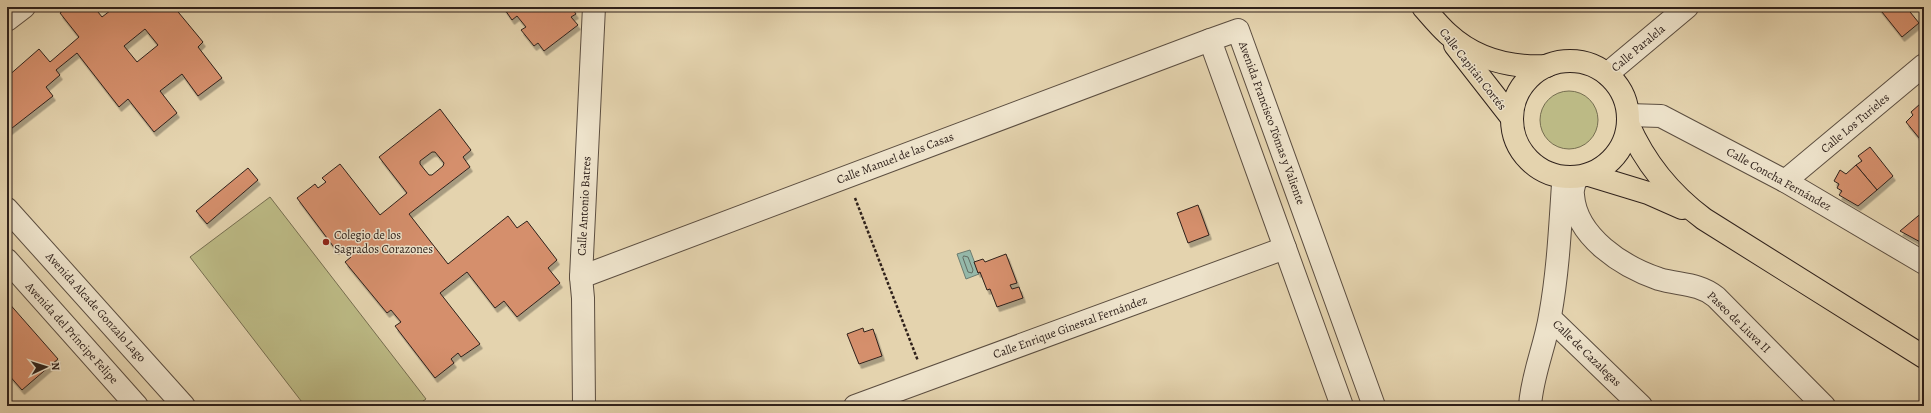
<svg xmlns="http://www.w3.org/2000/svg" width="1931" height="413" font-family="Alegreya,serif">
<defs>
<filter id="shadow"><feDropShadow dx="2.5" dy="4.5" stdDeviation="0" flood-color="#0004"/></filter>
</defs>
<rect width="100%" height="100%" fill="#e4d3ae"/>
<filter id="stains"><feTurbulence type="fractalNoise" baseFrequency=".005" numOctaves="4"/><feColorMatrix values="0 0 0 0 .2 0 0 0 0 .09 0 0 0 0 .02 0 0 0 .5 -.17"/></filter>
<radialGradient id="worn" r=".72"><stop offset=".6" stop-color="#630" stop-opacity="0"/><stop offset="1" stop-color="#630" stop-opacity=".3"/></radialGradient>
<g fill="#bcba85" stroke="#766e50">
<circle cx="1569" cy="120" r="29"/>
<polygon points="270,197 426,399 416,406 305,406 190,257"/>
</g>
<polygon fill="#95b8a9" stroke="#6c7c70" points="970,250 979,274 966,279 957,254"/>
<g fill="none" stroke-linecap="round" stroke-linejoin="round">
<polygon stroke="#626c62" stroke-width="1" points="964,256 968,257 973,270 972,273 968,272 963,258"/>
</g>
<g fill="#d58f6c" stroke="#2f211b" fill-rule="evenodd" filter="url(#shadow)">
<path d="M68,7H94L102,17L115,7H174L203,42L198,47L222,78L198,96L182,74L160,91L177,113L154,132L128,99L119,107L77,53L56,70L60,75L46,87L53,96L7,132V77L39,49L50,62L79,37L60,13ZM145,29L158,45L137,62L124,46Z"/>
<polygon points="503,7 571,7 576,14 571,17 578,25 544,51 538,43 534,46 521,30 526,27 517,16 512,20"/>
<polygon points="1878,7 1906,7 1919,23 1902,37"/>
<polygon points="1920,104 1924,109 1924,144 1906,122 1913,115 1911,112"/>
<path d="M440,109L471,150L463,157L470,167L409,214L448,264L508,216L517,228L527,221L557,260L548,268L560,283L517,317L504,301L495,308L467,272L440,293L480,344L461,357L458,353L451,359L454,363L435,378L395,326L401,322L391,310L387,313L345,262L351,257L342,246L336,250L297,198L315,184L318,188L326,182L322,178L340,164L380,215L407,193L379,157ZM432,152H435L444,163L443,166L432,175H429L420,164V161Z"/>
<polygon points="1870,147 1893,176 1877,190 1856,165 1862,161 1858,156"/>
<polygon points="1856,165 1877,190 1858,206 1839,195 1842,191 1837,188 1839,184 1834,181 1840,170 1846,174"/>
<polygon points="248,168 258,180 207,224 196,211"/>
<polygon points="1198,205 1209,235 1188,243 1177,213"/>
<polygon points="1924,211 1924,244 1900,231"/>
<polygon points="1006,254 1017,283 1010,285 1012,289 1019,287 1023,298 997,307 990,289 987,290 980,272 978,273 974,262 983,259 985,262"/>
<polygon points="7,301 58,359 22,390 7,373"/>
<polygon points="863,328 864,332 873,329 882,356 859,364 847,334"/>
</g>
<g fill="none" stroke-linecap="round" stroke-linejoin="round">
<g stroke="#5c4e40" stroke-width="24">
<g id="minor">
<polyline points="7,20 24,7"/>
<polyline points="1607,74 1687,7"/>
<polyline points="1628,115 1661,116 1785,181 1924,263"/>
<path d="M1576,177C1575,183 1572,190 1573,195C1576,237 1623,267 1659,279C1679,285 1699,283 1716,297L1824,406"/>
<polyline points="1785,181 1924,65"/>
<polyline points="7,209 184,406"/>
<polyline points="7,260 137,406"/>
<polyline points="581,277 1210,40"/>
<polyline points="1550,318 1641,406"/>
<polyline points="584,406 583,298 581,277 594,7"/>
<polyline points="855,406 1285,248"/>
<polyline points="1342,406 1210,40 1238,30 1374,406"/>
<path d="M1530,406C1532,375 1545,347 1550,316C1558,272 1560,229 1563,184"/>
</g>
</g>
<g stroke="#2f211b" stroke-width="24">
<g id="major">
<path d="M1423,7C1431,16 1439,26 1448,34C1475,59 1511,68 1547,66"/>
<polyline points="1455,45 1512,118"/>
<circle cx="1570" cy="119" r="58"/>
<path d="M1628,124C1645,163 1669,193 1704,219L1924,357"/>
<polyline points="1589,175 1648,193 1682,208"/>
</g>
</g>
<polyline stroke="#2f211b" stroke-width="2.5" stroke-dasharray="3 2" stroke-linecap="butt" points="855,198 918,361"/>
<use href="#minor" stroke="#ede2ca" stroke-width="22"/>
<use href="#major" stroke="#e4d3ae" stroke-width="22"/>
</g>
<circle fill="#8f2418" stroke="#ede2ca" stroke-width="1.5" cx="326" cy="242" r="4"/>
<g text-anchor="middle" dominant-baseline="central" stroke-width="3" stroke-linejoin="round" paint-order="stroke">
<g font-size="12" fill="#2f211b" stroke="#ede2ca">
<text transform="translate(1638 48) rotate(-40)">Calle Paralela</text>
<text transform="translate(1473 69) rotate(52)">Calle Capitán Cortés</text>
<text transform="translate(1272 123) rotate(70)">Avenida Francisco Tómas y Valiente</text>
<text transform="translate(1855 123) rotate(-40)">Calle Los Turieles</text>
<text transform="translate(895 158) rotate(-21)">Calle Manuel de las Casas</text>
<text transform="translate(1779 179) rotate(29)">Calle Concha Fernández</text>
<text transform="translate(584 206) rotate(-87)">Calle Antonio Batres</text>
<text transform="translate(96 307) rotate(48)">Avenida Alcade Gonzalo Lago</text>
<text transform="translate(1739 322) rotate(44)">Paseo de Liuva II</text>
<text transform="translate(1070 327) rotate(-20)">Calle Enrique Ginestal Fernández</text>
<text transform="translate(72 333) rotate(48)">Avenida del Príncipe Felipe</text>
<text transform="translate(1587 353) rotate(44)">Calle de Cazalegas</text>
</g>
<g font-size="12" fill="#2f211b" stroke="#ede2ca" text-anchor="start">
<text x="334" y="235">Colegio de los<tspan x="334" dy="14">Sagrados Corazones</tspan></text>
</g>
</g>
<rect width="1931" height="413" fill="none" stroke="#e4d3ae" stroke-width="24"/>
<rect x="8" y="8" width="1915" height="397" fill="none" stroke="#2f211b" stroke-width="2"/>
<rect x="12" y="12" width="1907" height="389" fill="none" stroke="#2f211b"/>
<g transform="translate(46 367) rotate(86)" stroke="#ede2ca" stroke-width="3" paint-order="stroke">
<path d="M0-3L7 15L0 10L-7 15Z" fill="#2f211b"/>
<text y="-6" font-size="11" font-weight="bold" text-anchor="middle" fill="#2f211b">N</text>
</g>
<rect width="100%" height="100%" filter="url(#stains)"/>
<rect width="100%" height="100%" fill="url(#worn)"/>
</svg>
